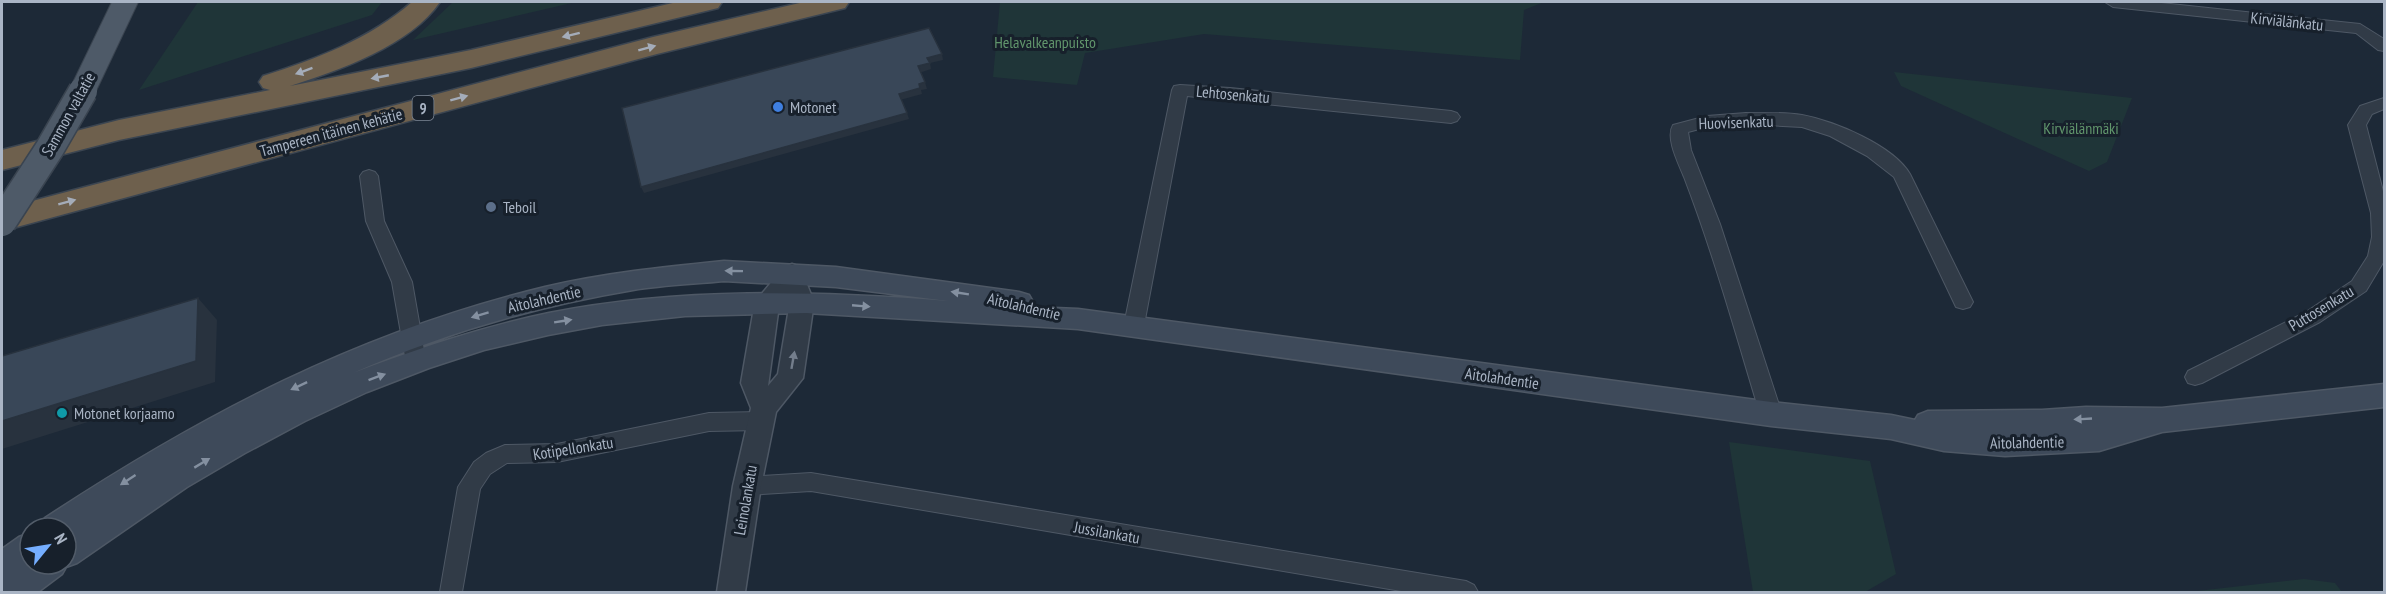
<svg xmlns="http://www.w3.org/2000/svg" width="2386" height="594" font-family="'PT Sans Narrow',sans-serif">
<rect width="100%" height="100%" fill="#1d2937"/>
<g fill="#1f3538">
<polygon points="198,2 382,2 372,15 139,90"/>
<polygon points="453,2 576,2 413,40"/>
<polygon points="1000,2 1544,2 1524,10 1520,60 1204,34 1085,53 1077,85 993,77"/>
<polygon points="1894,72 2132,98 2107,162 2089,171 1901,86"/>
<polygon points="1729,442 1870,461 1896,574 1865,592 1753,592"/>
<polygon points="2304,579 2335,583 2342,592 2188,592"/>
</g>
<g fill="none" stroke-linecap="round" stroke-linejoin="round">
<g stroke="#4e5865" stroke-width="2">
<g id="minor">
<polygon points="2105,2 2152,2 2360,24 2384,39 2384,51 2378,50 2356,33 2113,7"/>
<polygon points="1180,85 1230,88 1451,111 1457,113 1460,117 1457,121 1451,123 1187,96 1144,325 1141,330 1134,333 1127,330 1124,325 1172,90 1174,86"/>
<polygon points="2384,98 2384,109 2372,114 2366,125 2384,195 2384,261 2366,291 2320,322 2202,383 2195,385 2188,383 2185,377 2188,371 2306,312 2352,281 2368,256 2372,237 2371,213 2348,125 2360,106"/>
<path d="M1746,113C1764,113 1783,112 1802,115C1834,121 1893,145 1910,174L1973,302L1970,307L1963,309L1956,307L1894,177L1867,156L1830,136L1802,127L1746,124L1707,127L1688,132L1691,150L1720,224L1782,414L1778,420L1771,423L1764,420L1760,414C1736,335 1714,255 1684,177C1679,164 1665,138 1673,125L1707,116Z"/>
<polygon points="369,170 375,172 378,176 384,221 412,282 426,362 423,368 416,370 409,368 406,362 392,282 366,221 360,176 363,172"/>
<polygon points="760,412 767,415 771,421 767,427 760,430 709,431 557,462 507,463 490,474 480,489 462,592 440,592 458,487 474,462 486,453 505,445 557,444 709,413"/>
<polygon points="811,473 1466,581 1474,585 1478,592 1407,592 811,491 747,495 739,493 736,486 739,479 747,477"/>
</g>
</g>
<g stroke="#4e5865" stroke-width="3">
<path id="tertiary" d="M792,264L800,267L814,302L803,378L776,412L761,486L745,592H717L733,486L751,408L741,383L755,302L784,267ZM787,294L790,302L778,374L768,386L779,305Z"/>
</g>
<g stroke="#4e5865" stroke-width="3">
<path id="secondary" d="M724,261L836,267L1019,292L1029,295L1033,302L1030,307L1078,309L1771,402L1891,415L1915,420L1918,415L1928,411L2042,410L2086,407L2162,408L2384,384V407L2162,432L2099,451L2005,456L1944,451L1891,439L1771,426L1078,329L806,313L685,316L602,325L548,335L484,350L429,368L367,392L305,421L245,453L187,487L77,563L66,567L62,574L38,592H2V549L19,537L30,533V564H66V528H40L45,518C203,414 359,332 545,287C604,273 664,267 724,261ZM724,281L836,287L948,301C814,291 681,287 549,313C481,327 417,349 353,373C442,334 537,306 633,290C663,285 694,284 724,281Z"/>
</g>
<g stroke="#3a4450" stroke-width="2">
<polygon id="primary" points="112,2 138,2 93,97 83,100 73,97 69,91"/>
</g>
<g stroke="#3b4551" stroke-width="3">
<g id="motorway">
<path d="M412,2H440C411,45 338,71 290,86L471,50L677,2H722L718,8L471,68L119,140L2,170V150L119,120L270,90L263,88L259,82L263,76C316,59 370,39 412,2Z"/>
<polygon points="804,2 849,2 845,8 657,54 2,231 2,209 653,37"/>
</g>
</g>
<use href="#minor" fill="#313b47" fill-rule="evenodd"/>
<use href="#tertiary" fill="#313b47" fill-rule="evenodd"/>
<use href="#secondary" fill="#3e4a5a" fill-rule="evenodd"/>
<use href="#primary" fill="#4e5a68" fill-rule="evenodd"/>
<use href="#motorway" fill="#6e604d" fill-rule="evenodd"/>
<g stroke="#3a4450" stroke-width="31" stroke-linecap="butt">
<polyline id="primary-bridge" points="2,222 50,148 83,91"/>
</g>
<use href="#primary-bridge" stroke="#4e5a68" stroke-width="28"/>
</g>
<g fill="#28323e">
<polygon points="942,54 943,60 930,63 931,69 919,73 918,66 927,58"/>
<polygon points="925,82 927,89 921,90 922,94 900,100 899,94 919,84"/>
<polygon points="907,113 909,119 644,193 641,187"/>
<polygon points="198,298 217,320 215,382 2,449 2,421"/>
</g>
<g fill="#394758" stroke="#28323e" stroke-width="1.5">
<polygon points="929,28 942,54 927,58 930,63 918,66 925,82 919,84 920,88 899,94 907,113 641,187 622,108"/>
<polygon points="198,298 196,361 2,421 2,356"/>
</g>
<defs><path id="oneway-solid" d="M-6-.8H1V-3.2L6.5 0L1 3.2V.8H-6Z" transform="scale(1.5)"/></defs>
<g fill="#a4acb9">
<use href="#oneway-solid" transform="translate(571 35) rotate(166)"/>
<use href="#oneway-solid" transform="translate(647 48) rotate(-15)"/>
<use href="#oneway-solid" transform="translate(304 71) rotate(160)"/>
<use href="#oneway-solid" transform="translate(380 77) rotate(169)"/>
<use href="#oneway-solid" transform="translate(459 98) rotate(-15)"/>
<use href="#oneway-solid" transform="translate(67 202) rotate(-15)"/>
</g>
<g fill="#8490a0">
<use href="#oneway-solid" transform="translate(734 271) rotate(-179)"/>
<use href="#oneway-solid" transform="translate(960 293) rotate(-171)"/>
<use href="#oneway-solid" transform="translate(861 306) rotate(5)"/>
<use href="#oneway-solid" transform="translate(480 315) rotate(163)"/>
<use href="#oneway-solid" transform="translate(563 321) rotate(-9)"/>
<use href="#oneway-solid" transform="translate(377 377) rotate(-20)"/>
<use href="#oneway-solid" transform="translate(299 386) rotate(155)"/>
<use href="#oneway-solid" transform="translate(2083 419) rotate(177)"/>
<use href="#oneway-solid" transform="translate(202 463) rotate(-31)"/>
<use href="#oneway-solid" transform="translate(128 480) rotate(147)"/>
</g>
<use fill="#747e8c" href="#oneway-solid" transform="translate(793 360) rotate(-80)"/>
<circle fill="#3f7fe0" stroke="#17202b" stroke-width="2" cx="778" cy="107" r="6"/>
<circle fill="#5c6f8a" stroke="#17202b" stroke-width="2" cx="491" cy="207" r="6"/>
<circle fill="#0f9aa8" stroke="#17202b" stroke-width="2" cx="62" cy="413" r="6"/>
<g text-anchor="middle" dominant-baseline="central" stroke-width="6" stroke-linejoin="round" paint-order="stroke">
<rect fill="#17202b" stroke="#7e8897" stroke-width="1.5" x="412.5" y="96" width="21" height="24" rx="4.5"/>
<g font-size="15" font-weight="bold" fill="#aab5c5">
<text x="423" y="108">9</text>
</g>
<g font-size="16" fill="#aab5c5" stroke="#17202b">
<text transform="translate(2287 21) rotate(6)">Kirviälänkatu</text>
<text transform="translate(1233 94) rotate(5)">Lehtosenkatu</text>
<text transform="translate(68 114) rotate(-61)">Sammon valtatie</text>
<text transform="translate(1736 122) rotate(-2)">Huovisenkatu</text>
<text transform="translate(331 132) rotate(-15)">Tampereen itäinen kehätie</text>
<text transform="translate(544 299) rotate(-13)">Aitolahdentie</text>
<text transform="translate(1024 306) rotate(13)">Aitolahdentie</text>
<text transform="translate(2321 308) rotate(-31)">Puttosenkatu</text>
<text transform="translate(1502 378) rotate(8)">Aitolahdentie</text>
<text transform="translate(2027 442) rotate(-1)">Aitolahdentie</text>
<text transform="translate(573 448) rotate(-9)">Kotipellonkatu</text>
<text transform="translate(745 500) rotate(-80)">Leinolankatu</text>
<text transform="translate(1107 532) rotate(10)">Jussilankatu</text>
</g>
<g font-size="16" fill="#61966c" stroke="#17202b">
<text x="1045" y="42">Helavalkeanpuisto</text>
<text x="2081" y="128">Kirviälänmäki</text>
</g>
<g font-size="16" fill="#aab5c5" stroke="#17202b" text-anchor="start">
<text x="790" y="107">Motonet</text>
<text x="503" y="207">Teboil</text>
<text x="74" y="413">Motonet korjaamo</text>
</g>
</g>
<rect width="2386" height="594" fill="none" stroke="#aab5c5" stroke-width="6"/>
<g transform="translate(48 546) rotate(60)"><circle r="28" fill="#17202b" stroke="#525c69" stroke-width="1.5"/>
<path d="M0-4.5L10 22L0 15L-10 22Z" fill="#75aeff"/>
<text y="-9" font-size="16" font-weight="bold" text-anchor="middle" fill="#aab5c5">N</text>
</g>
</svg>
